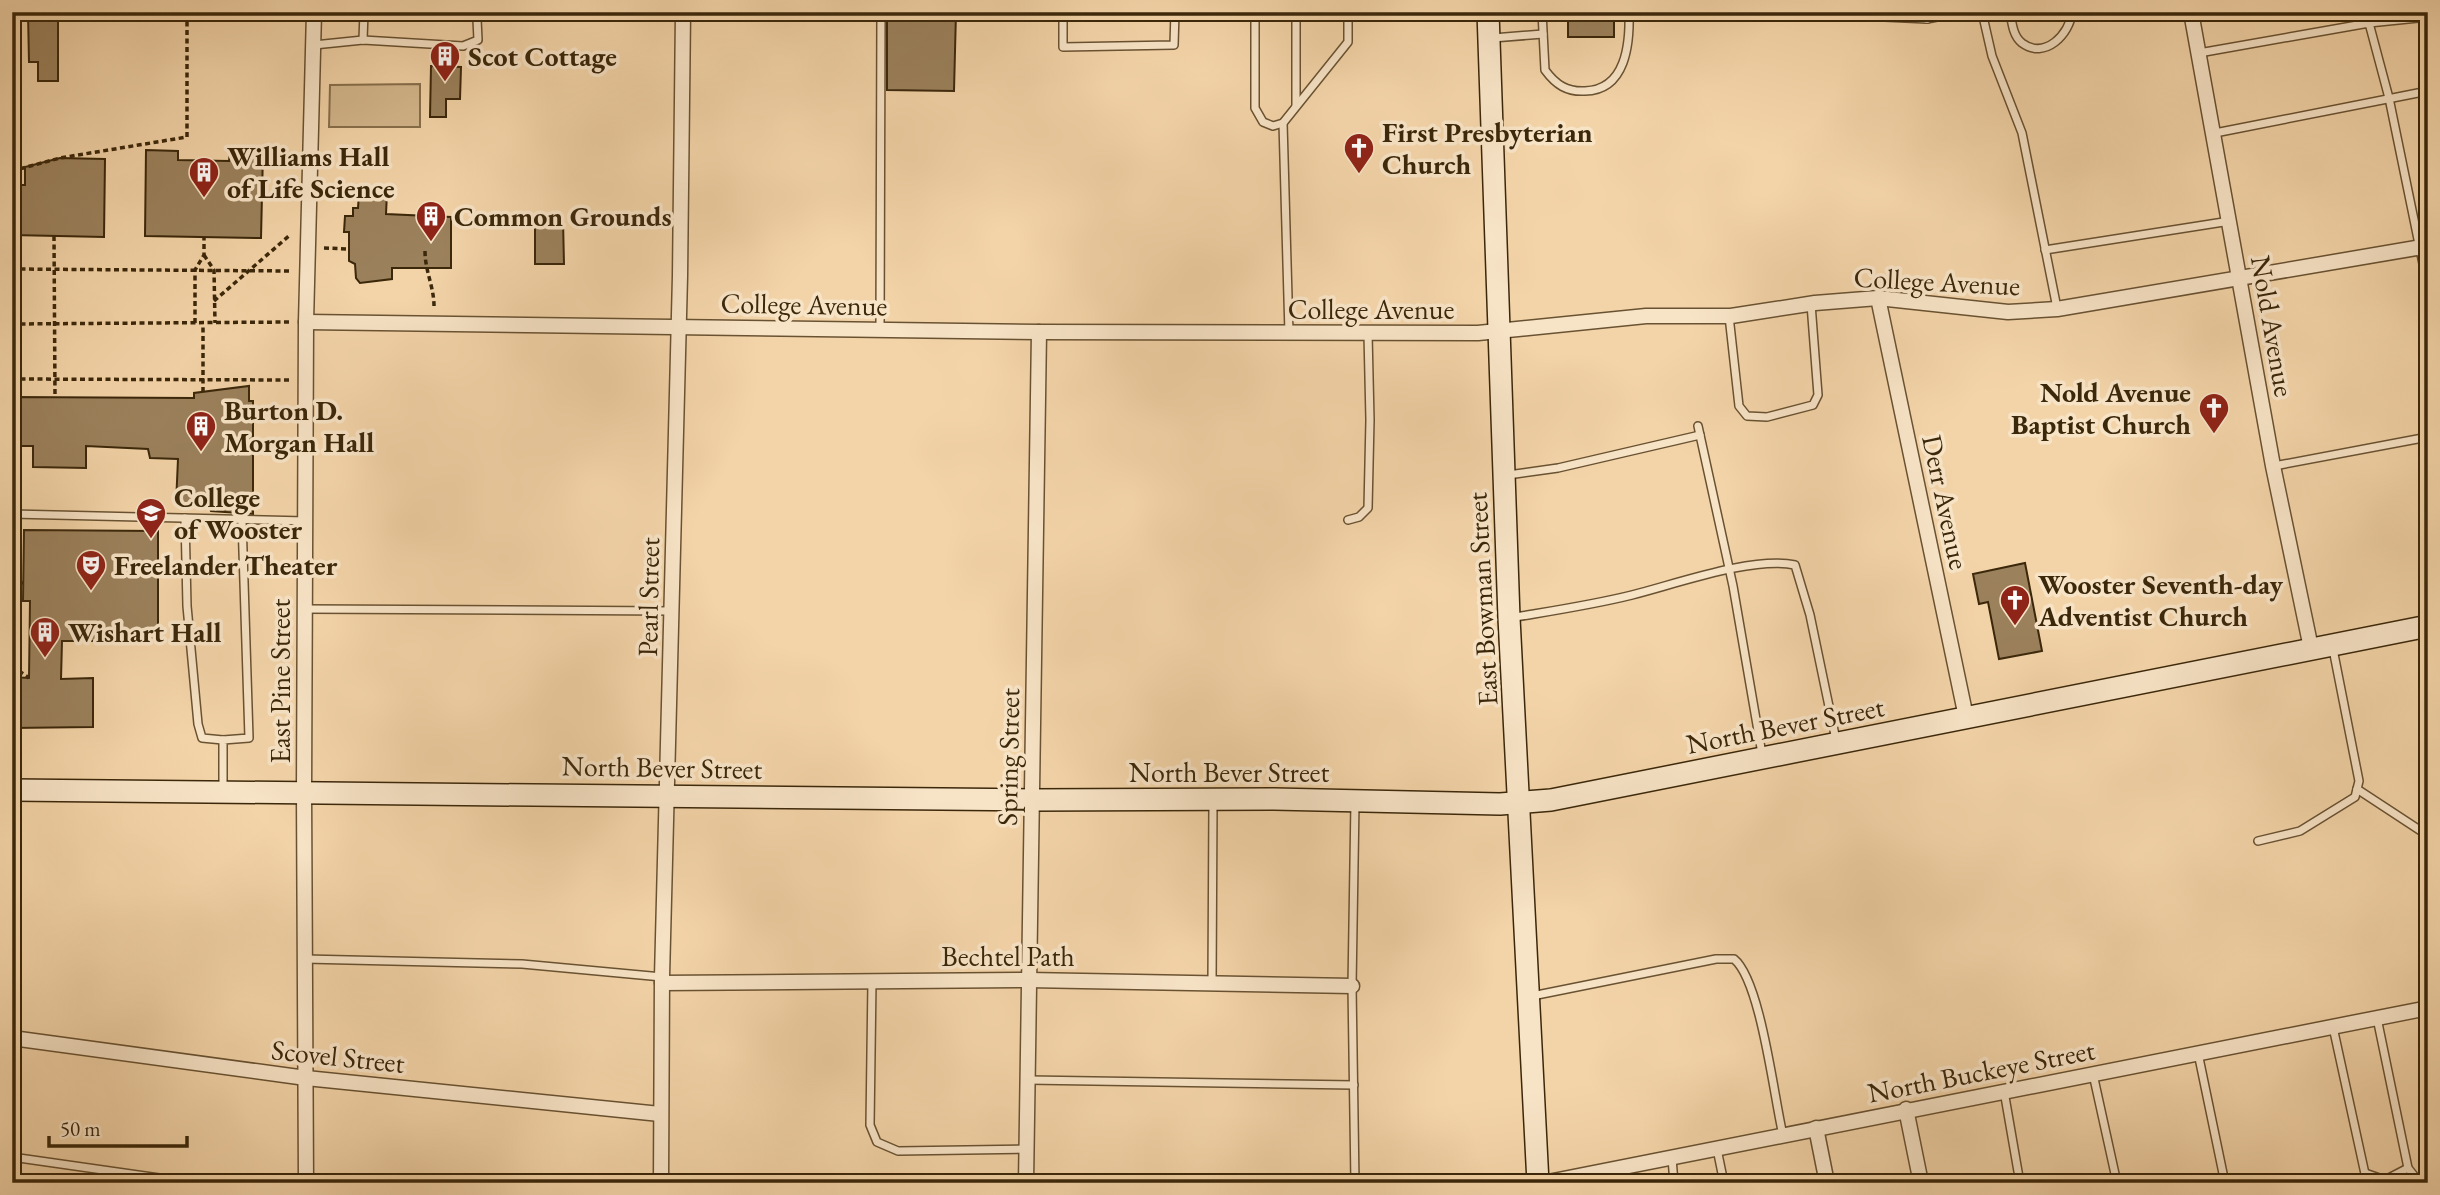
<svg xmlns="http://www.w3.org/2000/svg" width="2440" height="1195" font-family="'EB Garamond',serif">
<rect width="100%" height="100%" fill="#f3d4a8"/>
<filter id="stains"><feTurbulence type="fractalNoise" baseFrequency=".00286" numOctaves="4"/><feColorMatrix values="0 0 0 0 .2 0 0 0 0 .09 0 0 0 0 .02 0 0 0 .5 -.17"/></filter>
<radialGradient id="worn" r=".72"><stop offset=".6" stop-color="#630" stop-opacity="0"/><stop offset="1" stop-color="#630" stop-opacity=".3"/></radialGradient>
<polygon fill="#d4b78d" stroke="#886f4c" stroke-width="2" points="420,84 420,127 329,127 330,85"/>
<g fill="#9b815c" stroke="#3b270a" stroke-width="2">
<polygon points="887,12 956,12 954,91 887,90"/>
<rect x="1568" y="12" width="46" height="25"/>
<polygon points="28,13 58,13 58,81 38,81 38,62 29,62"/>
<polygon points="431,66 461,67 460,99 446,99 446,117 430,117"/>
<polygon points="146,150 178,151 178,160 229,161 230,151 263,152 261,238 145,236"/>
<polygon points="60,158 105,159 104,237 12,235 12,185 25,185 25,167"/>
<polygon points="359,193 387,193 386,214 451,217 451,268 392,268 392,279 360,283 356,278 355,264 349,261 349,232 344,232 345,216 353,216 353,208 358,208"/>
<polygon points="535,220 563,220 564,264 535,264"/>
<polygon points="249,386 249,401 253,401 253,514 211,511 209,504 176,504 178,459 150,458 148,449 86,446 86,468 33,467 33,446 12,446 12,397 194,398 194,393"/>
<polygon points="24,530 158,531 158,641 62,641 61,679 93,678 93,727 12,728 12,677 29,678 30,601 23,601"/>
<polygon points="2025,563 2042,651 1999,659 1988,602 1979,604 1973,574"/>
</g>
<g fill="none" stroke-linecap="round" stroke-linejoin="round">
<g stroke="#695232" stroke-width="10">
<g id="lane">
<polyline points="1063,12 1063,47 1174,45 1175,12"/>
<polyline points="1255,12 1255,108 1263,122 1273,126 1283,123"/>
<polyline points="1296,12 1296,106"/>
<path d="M1542,12L1545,70C1556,85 1567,92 1585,91C1626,90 1630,44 1629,12"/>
<polyline points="1778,12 1927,19 1926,12"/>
<polyline points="1982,12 1992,56 2022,133 2057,308"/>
<path d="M2010,12C2012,23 2013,36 2022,43C2045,60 2070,34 2072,12"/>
<polyline points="2360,12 2369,23 2428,17"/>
<polyline points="1927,19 1961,12"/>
<polyline points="1493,38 1543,34"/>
<polyline points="363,40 364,12"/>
<polyline points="314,45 363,40 463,46 478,40 477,19 470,12"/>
<polyline points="2199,53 2369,23 2389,98 2428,288"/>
<polyline points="2215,133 2428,91"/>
<polyline points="2045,250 2230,221"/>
<polyline points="1729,316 1739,406 1747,416 1767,417 1813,405 1818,395 1811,304"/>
<polyline points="880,330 881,12"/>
<polyline points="1289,333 1283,123 1348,42 1348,12"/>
<polyline points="1698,426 1733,586 1762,754"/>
<polyline points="2274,466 2428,437"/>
<polyline points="1508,475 1558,468 1700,435"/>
<polyline points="12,514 305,521"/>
<polyline points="185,518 187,606 198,724 202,738 223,740"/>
<polyline points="1348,520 1359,517 1368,508 1370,420 1368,334"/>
<polyline points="305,609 672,611"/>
<path d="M1510,618C1551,611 1592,605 1632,595C1676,584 1753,556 1795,565L1810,615L1836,740"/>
<polyline points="223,788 223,740 249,738 242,520"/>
<polyline points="2357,789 2421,831 2428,829"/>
<polyline points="2258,841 2300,831 2355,797 2359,781 2333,649"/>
<polyline points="305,959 522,964 662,977"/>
<polyline points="872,981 870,1125 877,1142 898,1151 1027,1149"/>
<polyline points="1212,983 1213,802"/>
<path d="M1532,996L1716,959H1734C1761,981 1774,1098 1783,1135"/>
<polyline points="2377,1018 2408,1168 2420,1183"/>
<polyline points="2333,1027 2367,1183"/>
<polyline points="2198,1053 2225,1183"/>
<polyline points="2093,1074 2117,1183"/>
<polyline points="1028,1080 1354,1085"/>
<polyline points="2004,1091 2020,1183"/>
<polyline points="1717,1149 1724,1183"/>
<polyline points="12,1157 194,1183"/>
<polyline points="1672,1158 1674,1183"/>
<polyline points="2365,1173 2385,1180 2408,1168"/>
<polyline points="1355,1183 1352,986 1355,802"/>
</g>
</g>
<g stroke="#695232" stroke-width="17">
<g id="street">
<polyline points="2191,12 2273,466 2311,648"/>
<polyline points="1878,298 1966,717"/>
<polyline points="306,322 1039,332 1478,333 1646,316 1731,316 1815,303 1878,298 2008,312 2057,309 2428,246"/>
<polyline points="662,983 1028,980 1352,986"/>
<polyline points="12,1038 306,1078 660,1114"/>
<polyline points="1906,1109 1921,1183"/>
<polyline points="1816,1128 1827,1183"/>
<polyline points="306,1183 304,793 306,322 314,12"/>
<polyline points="661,1183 662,977 680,276 683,12"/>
<polyline points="1026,1183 1039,332"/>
<polyline points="1543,1183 2428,1008"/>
</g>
</g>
<g stroke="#3b270a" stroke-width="24">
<g id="secondary">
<polyline points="1488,12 1509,618 1538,1183"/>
<polyline points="12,790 1033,800 1274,799 1500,804 1551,800 2428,626"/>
</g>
</g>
<g stroke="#3b270a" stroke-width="3.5" stroke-dasharray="5 3.5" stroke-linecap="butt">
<polyline points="437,57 437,66"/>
<polyline points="12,171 60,158 187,137 187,12"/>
<polyline points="54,236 55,397"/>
<polyline points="324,248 349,249"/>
<path d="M425,251C425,271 434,287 434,306"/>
<polyline points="204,255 214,270 215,323"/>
<polyline points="12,269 290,271"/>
<polyline points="214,301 290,235"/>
<polyline points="195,323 195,270 204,255 204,237"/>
<polyline points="12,324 290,322"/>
<polyline points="12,379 289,380"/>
<polyline points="203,392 203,324"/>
<polyline points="12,582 23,583"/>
<polyline points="12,666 29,678"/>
</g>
<use href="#lane" stroke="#f7e3c6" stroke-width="7"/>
<use href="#street" stroke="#f7e3c6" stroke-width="14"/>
<use href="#secondary" stroke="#f7e3c6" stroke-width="21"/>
</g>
<defs>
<g id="building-pin" transform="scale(1.575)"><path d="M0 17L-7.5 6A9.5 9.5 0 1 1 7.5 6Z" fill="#8f2418" stroke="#f7e3c6"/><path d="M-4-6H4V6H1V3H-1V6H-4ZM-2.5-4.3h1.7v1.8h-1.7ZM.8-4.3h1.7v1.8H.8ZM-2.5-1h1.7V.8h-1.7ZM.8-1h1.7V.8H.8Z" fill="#fff"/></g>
<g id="church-pin" transform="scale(1.575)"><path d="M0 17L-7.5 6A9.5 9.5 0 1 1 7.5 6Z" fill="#8f2418" stroke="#f7e3c6"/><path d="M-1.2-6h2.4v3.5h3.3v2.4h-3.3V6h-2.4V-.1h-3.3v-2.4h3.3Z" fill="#fff"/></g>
<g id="university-pin" transform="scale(1.575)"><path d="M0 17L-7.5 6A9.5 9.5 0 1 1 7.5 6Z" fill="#8f2418" stroke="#f7e3c6"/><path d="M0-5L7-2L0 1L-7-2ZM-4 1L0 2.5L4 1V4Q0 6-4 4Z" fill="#fff"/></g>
<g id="theatre-pin" transform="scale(1.575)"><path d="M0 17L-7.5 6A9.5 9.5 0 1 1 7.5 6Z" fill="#8f2418" stroke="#f7e3c6"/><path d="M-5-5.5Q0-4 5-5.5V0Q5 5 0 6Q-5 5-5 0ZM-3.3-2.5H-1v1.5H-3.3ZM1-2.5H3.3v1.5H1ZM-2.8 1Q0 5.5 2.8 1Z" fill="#fff"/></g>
</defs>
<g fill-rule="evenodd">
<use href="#building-pin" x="445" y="56"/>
<use href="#church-pin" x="1359" y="148"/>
<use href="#building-pin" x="204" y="172"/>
<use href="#building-pin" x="431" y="216"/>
<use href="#church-pin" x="2214" y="408"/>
<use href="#building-pin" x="201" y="426"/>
<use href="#university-pin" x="151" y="513"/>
<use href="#theatre-pin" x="91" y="565"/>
<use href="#church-pin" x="2015" y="600"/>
<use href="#building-pin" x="45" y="632"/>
</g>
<g text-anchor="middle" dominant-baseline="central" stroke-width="7" stroke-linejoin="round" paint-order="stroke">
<g font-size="28" font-weight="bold" fill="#3b270a" stroke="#f7e3c6" text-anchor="start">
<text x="468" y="56">Scot Cottage</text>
<text x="1382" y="132">First Presbyterian<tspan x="1382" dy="32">Church</tspan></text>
<text x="227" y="156">Williams Hall<tspan x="227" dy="32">of Life Science</tspan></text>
<text x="454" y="216">Common Grounds</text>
<text x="2191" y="392" text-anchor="end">Nold Avenue<tspan x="2191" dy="32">Baptist Church</tspan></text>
<text x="224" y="410">Burton D.<tspan x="224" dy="32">Morgan Hall</tspan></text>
<text x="174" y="497">College<tspan x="174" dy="32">of Wooster</tspan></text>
<text x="114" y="565">Freelander Theater</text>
<text x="2038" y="584">Wooster Seventh-day<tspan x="2038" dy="32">Adventist Church</tspan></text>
<text x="68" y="632">Wishart Hall</text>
</g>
<g font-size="28" fill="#3b270a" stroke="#f7e3c6">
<text transform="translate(1937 281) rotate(3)">College Avenue</text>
<text transform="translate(804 304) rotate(1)">College Avenue</text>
<text x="1371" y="309">College Avenue</text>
<text transform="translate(2273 326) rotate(80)">Nold Avenue</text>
<text transform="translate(1946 502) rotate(78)">Derr Avenue</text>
<text transform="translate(648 597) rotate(-89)">Pearl Street</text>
<text transform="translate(1482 599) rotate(-93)">East Bowman Street</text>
<text transform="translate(280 681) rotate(-90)">East Pine Street</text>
<text transform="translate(1785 725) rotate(-11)">North Bever Street</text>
<text transform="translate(1008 757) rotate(-89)">Spring Street</text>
<text transform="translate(662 767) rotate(1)">North Bever Street</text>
<text x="1229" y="772">North Bever Street</text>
<text x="1008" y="956">Bechtel Path</text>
<text transform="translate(338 1056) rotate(6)">Scovel Street</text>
<text transform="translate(1981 1071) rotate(-11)">North Buckeye Street</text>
</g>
</g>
<rect width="2440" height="1195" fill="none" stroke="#f3d4a8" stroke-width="42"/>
<rect x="14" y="14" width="2412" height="1167" fill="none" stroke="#3b270a" stroke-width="3.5"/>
<rect x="21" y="21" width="2398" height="1153" fill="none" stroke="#3b270a" stroke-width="2"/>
<path d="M49 1136v10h138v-10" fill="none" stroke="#3b270a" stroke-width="3.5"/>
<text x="60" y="1136" font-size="21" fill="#3b270a" stroke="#f7e3c6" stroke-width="5" paint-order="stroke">50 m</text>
<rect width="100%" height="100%" filter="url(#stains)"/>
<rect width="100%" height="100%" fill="url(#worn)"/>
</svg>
